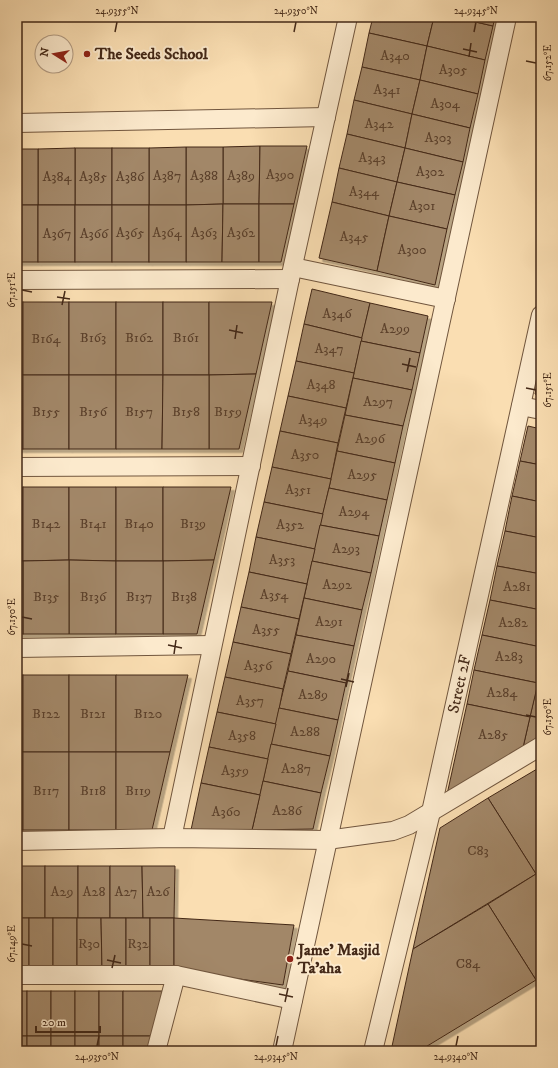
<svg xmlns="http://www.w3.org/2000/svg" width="558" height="1068" font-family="'IM FELL DW Pica',serif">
<defs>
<filter id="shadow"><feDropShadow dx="3.5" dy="3.5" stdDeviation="0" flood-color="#0004"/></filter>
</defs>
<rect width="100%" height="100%" fill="#fadeb2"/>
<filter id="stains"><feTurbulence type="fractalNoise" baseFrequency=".005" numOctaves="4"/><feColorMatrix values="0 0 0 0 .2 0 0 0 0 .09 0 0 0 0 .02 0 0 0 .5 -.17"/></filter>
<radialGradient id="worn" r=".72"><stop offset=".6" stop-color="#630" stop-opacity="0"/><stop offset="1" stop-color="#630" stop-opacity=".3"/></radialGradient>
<g fill="#a28768" stroke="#432817" filter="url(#shadow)">
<polygon points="373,17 434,17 427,46 369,33"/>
<polygon points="434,17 454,17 493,26 485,60 427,46"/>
<polygon points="454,17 495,17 493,26"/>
<polygon points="369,33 427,46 420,80 362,67"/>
<polygon points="427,46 485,60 478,94 420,80"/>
<polygon points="362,67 420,80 412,114 354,100"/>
<polygon points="420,80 478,94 470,128 412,114"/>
<polygon points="354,100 412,114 405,148 347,134"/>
<polygon points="412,114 470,128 463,162 405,148"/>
<polygon points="347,134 405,148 397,182 339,168"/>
<polygon points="260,146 259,204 223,204 223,147"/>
<polygon points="260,146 307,146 294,204 259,204"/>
<polygon points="186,147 223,147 223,204 186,205"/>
<polygon points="186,147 186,205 149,205 149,148"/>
<rect x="75" y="148" width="37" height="57"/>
<polygon points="75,148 75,205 38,205 38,149"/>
<rect x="112" y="148" width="37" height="57"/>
<polygon points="405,148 463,162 455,195 397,182"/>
<rect x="17" y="149" width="21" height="56"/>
<polygon points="339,168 397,182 389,216 332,202"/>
<polygon points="397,182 455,195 447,229 389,216"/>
<polygon points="332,202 389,216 377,271 319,258"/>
<polygon points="223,204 222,262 186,262 186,205"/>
<polygon points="223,204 259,204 259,262 222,262"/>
<polygon points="259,204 294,204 281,262 259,262"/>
<rect x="17" y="205" width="21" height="57"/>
<rect x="38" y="205" width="37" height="57"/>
<rect x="75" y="205" width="37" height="57"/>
<rect x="112" y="205" width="37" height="57"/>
<rect x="149" y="205" width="37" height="57"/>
<polygon points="389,216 447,229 435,285 377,271"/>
<polygon points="312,289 370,303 362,338 304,324"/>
<rect x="17" y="302" width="6" height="73"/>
<rect x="23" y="302" width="46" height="73"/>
<rect x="69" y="302" width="47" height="73"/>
<rect x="116" y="302" width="47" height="73"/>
<rect x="163" y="302" width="46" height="73"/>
<polygon points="209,302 272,302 256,374 209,375"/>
<polygon points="370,303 428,316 420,353 361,341"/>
<polygon points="304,324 362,338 354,373 296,361"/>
<polygon points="361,341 420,353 412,390 353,378"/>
<polygon points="296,361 354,373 346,408 288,396"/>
<polygon points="541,366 541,396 535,394"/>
<polygon points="256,374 239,449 209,449 209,375"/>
<rect x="17" y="375" width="6" height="74"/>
<rect x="23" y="375" width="46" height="74"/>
<rect x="69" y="375" width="47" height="74"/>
<polygon points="116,375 163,375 162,449 116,449"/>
<polygon points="163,375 209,375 209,449 162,449"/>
<polygon points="353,378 412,390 403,426 345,415"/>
<polygon points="288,396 346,408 338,443 280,431"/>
<polygon points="345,415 403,426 395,463 337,451"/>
<polygon points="528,426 541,429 541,465 520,461"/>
<polygon points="280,431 338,443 331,479 272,467"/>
<polygon points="337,451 395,463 387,500 329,488"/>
<polygon points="520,461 541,465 541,502 512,496"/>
<polygon points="272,467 331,479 323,514 264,502"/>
<rect x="17" y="487" width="6" height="74"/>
<polygon points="23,487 69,487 69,560 23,561"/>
<polygon points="69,487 116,487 116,561 69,560"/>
<rect x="116" y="487" width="47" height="74"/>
<polygon points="163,487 231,487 214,560 163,561"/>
<polygon points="329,488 387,500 379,536 320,525"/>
<polygon points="512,496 541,502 541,538 505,531"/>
<polygon points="264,502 323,514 315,549 256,537"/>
<polygon points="320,525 379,536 371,573 312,561"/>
<polygon points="505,531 541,538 541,574 497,566"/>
<polygon points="256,537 315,549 307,584 249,572"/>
<polygon points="69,560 116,561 116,634 69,634"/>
<polygon points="69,560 69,634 23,634 23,561"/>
<polygon points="214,560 197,634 163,634 163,561"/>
<rect x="17" y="561" width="6" height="73"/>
<rect x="116" y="561" width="47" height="73"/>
<polygon points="312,561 371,573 362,610 304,598"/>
<polygon points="497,566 541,574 541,610 490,600"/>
<polygon points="249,572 307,584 299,619 241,607"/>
<polygon points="304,598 362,610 354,646 296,635"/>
<polygon points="490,600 541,610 541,647 482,635"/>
<polygon points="241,607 299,619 291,654 233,642"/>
<polygon points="296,635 354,646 346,683 288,671"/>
<polygon points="482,635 541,647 541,668 538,683 474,670"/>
<polygon points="233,642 291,654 283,689 225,677"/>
<polygon points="541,668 541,741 522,752"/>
<polygon points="474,670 538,683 530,717 467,704"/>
<polygon points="288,671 346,683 338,720 279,708"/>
<rect x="17" y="675" width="6" height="77"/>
<rect x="23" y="675" width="46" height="77"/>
<rect x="69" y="675" width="47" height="77"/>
<polygon points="116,675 188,675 170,752 116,752"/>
<polygon points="225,677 283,689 276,724 217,712"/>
<polygon points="467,704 530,717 522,752 446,799"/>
<polygon points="279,708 338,720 330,756 271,744"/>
<polygon points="217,712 276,724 268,759 209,747"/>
<polygon points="271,744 330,756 321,793 263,781"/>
<polygon points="209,747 268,759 260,795 201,783"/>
<rect x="17" y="752" width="6" height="78"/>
<rect x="23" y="752" width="46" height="78"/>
<rect x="69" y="752" width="47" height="78"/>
<polygon points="116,752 170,752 152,830 116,830"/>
<polygon points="541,766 541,776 537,769"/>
<polygon points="537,769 541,776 541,871 536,874 488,798"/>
<polygon points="263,781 321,793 313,829 252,830"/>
<polygon points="201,783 260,795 252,830 191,830"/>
<polygon points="488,798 536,874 413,949 440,828"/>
<rect x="17" y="866" width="28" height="52"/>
<rect x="45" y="866" width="33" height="52"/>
<rect x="78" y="866" width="32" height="52"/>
<polygon points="110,866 142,866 143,918 110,918"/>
<polygon points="142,866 175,866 174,918 143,918"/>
<polygon points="541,871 541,882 536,874"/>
<polygon points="536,874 541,882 541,977 536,980 488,904"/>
<polygon points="488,904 536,980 419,1051 391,1051 413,949"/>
<rect x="17" y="918" width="12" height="52"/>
<rect x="29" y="918" width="24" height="52"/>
<rect x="53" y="918" width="24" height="52"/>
<polygon points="77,918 101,918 102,970 77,970"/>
<polygon points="101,918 126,918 126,970 102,970"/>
<rect x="126" y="918" width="24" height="52"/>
<rect x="150" y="918" width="24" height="52"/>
<polygon points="174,918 294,925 283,985 174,970"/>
<rect x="17" y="991" width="10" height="45"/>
<rect x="27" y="991" width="24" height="45"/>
<rect x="51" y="991" width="24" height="45"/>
<rect x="75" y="991" width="24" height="45"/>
<rect x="99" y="991" width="24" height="45"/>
<polygon points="123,991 167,991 157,1036 123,1036"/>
<rect x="17" y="1036" width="10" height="15"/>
<rect x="27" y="1036" width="24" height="15"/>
<rect x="51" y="1036" width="24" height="15"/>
<rect x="75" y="1036" width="24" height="15"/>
<rect x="99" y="1036" width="24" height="15"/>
<polygon points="123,1036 157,1036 154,1051 123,1051"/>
</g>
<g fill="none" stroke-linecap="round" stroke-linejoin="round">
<g stroke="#71563e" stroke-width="20">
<g id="minor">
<polyline points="17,123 326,117"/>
<polyline points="293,267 446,299"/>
<polyline points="17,280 290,279"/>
<polyline points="521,406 541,410"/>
<polyline points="17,467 251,466"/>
<polyline points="17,648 212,645"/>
<polyline points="172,838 290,279 348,17"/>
<polyline points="17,841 172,838 327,840 393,831 409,825 541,746"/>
<polyline points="17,975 176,975 293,1000"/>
<polyline points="156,1051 176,975"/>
<polyline points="282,1051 507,17"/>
<path id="s1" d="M373,1051L431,812L541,315"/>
</g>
</g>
<use href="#minor" stroke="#fceacd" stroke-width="18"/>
</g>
<path fill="none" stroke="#432817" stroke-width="1.5" d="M115,32L117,22M294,32L296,22M474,32L476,22M463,49L477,52M469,57L471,43M526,61L536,63M22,290L32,292M57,297L70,299M62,305L65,291M229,330L243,333M235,339L237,325M402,364L416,367M407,372L410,358M526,388L536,390M22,617L32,619M168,645L182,648M174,654L176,640M341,679L354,682M346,687L349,673M526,715L536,717M22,944L32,946M107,960L121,963M112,968L115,955M279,994L293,997M285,1002L288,988M97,1046L99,1036M276,1046L278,1036M456,1046L458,1036"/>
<g fill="#8f2418" stroke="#fceacd" stroke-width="1.5">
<circle cx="87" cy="54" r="4"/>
<circle cx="290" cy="959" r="4"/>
</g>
<g text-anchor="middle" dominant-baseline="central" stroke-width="4" stroke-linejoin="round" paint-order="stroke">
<g font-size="14" fill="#5b402b">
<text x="395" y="56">A340</text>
<text x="453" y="70">A305</text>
<text x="387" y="90">A341</text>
<text x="445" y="104">A304</text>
<text x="379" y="124">A342</text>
<text x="438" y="138">A303</text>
<text x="372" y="158">A343</text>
<text x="430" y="172">A302</text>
<text x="280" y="175">A390</text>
<text x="167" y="176">A387</text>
<text x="204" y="176">A388</text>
<text x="241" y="176">A389</text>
<text x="57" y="177">A384</text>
<text x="93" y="177">A385</text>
<text x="130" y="177">A386</text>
<text x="364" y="192">A344</text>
<text x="422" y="206">A301</text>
<text x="130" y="233">A365</text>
<text x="167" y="233">A364</text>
<text x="204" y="233">A363</text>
<text x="241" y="233">A362</text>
<text x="57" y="234">A367</text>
<text x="94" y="234">A366</text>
<text x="354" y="237">A345</text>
<text x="412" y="250">A300</text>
<text x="337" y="314">A346</text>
<text x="395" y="329">A299</text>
<text x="93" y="338">B163</text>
<text x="139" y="338">B162</text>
<text x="186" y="338">B161</text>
<text x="46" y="339">B164</text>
<text x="329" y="349">A347</text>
<text x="321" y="385">A348</text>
<text x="378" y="402">A297</text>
<text x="46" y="412">B155</text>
<text x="93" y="412">B156</text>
<text x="139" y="412">B157</text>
<text x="186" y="412">B158</text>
<text x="228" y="412">B159</text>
<text x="313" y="420">A349</text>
<text x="370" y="439">A296</text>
<text x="305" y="455">A350</text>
<text x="362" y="475">A295</text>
<text x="298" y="490">A351</text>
<text x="354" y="512">A294</text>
<text x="46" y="524">B142</text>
<text x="93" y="524">B141</text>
<text x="139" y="524">B140</text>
<text x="193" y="524">B139</text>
<text x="290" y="525">A352</text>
<text x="346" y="549">A293</text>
<text x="282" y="560">A353</text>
<text x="337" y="585">A292</text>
<text x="517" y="587">A281</text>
<text x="274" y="595">A354</text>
<text x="46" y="597">B135</text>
<text x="93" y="597">B136</text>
<text x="139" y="597">B137</text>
<text x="184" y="597">B138</text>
<text x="329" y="622">A291</text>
<text x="513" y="623">A282</text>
<text x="266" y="630">A355</text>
<text x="509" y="657">A283</text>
<text x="321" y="659">A290</text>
<text x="258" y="666">A356</text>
<text x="502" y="693">A284</text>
<text x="313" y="695">A289</text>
<text x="250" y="701">A357</text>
<text x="46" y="714">B122</text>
<text x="93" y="714">B121</text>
<text x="148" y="714">B120</text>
<text x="305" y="732">A288</text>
<text x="493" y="735">A285</text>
<text x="242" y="736">A358</text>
<text x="296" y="769">A287</text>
<text x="235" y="771">A359</text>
<text x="46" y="791">B117</text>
<text x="93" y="791">B118</text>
<text x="138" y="791">B119</text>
<text x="287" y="811">A286</text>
<text x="226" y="812">A360</text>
<text x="478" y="851">C83</text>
<text x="62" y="892">A29</text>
<text x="94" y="892">A28</text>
<text x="126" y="892">A27</text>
<text x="158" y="892">A26</text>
<text x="89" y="944">R30</text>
<text x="138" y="944">R32</text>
<text x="468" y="964">C84</text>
</g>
<g font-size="16" font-weight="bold" fill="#432817" stroke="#fceacd" text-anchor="start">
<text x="95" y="54">The Seeds School</text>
<text x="298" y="950">Jame' Masjid<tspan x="298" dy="18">Ta'aha</tspan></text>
</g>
<g font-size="16" fill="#432817" stroke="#fceacd">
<text stroke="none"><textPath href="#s1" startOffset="377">Street 2F</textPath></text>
</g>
</g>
<rect width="558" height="1068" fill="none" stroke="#fadeb2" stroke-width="44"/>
<g transform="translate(54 54) rotate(281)"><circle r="19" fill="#fceacd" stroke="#b29c84"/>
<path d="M0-3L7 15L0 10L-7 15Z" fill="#8f2418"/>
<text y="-6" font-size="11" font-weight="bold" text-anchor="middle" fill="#432817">N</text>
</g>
<path d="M36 1026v6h64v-6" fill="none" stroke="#432817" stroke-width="2"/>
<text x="42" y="1026" font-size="12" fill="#432817" stroke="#fceacd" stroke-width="3" paint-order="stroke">20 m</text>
<rect x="22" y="22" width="514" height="1024" fill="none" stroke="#432817" stroke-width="1.5"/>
<g font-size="10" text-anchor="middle" fill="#432817">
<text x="117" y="14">24.9355°N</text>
<text x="296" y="14">24.9350°N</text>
<text x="476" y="14">24.9345°N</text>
<text transform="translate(547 63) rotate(-90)" y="4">67.152°E</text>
<text transform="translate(11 290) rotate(-90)" y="4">67.151°E</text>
<text transform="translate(547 390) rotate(-90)" y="4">67.151°E</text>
<text transform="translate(11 617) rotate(-90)" y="4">67.150°E</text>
<text transform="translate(547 717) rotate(-90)" y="4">67.150°E</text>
<text transform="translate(11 944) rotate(-90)" y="4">67.149°E</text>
<text x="97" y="1060">24.9350°N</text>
<text x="276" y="1060">24.9345°N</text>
<text x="456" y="1060">24.9340°N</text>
</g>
<rect width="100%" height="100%" filter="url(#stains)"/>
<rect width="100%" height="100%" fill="url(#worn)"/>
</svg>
